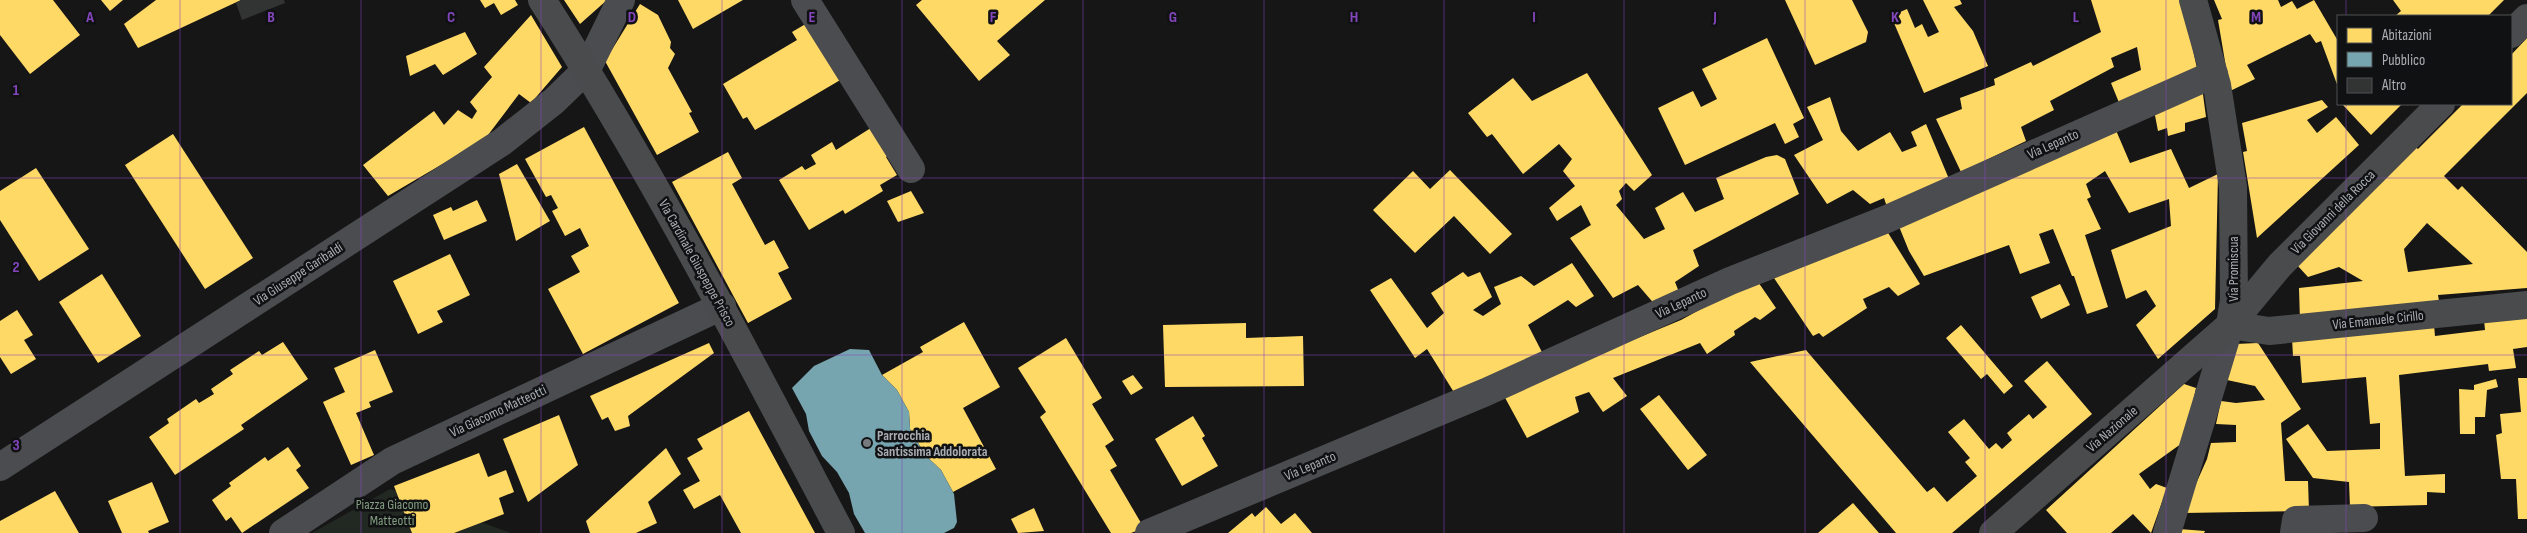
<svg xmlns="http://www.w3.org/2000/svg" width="2527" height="533" font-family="'Sofia Sans Condensed',sans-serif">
<rect width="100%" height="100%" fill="#161616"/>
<polygon fill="#222822" points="390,489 511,533 312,533"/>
<g fill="#ffd966" fill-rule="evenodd">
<polygon points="0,0 53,0 80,35 30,74 0,35"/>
<polygon points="101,0 123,0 110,11"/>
<polygon points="156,0 241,0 138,48 124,24"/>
<polygon points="480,0 515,0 518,5 501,15 494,3 485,8"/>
<polygon points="564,0 607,0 580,24"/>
<polygon points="678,0 743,0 693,29"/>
<polygon points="922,0 1045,0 997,41 1010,55 979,81 916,5"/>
<polygon points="1785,0 1852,0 1868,32 1866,42 1815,65"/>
<polygon points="1923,0 1960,0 1962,4 1954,7 1973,31 1988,66 1924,93 1891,16 1907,9 1915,28 1922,24 1928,37 1939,32"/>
<polygon points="2091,0 2182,0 2198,73 2120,105 2111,83 2141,70 2137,47 2111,58 2114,67 2050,101 2054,110 2021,127 2026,141 1961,172 1936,119 1962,109 1960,98 1995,85 1994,79 2031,62 2033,66 2101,32"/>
<polygon points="2214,0 2278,0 2281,7 2292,1 2297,9 2314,0 2338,41 2338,87 2321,41 2316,43 2310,34 2247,65 2255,79 2230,91 2218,20 2222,19"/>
<polygon points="2393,0 2504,0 2488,16 2395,16 2401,11"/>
<polygon points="640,4 658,15 671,42 670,48 675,54 668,68 692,112 689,113 699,132 657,155 605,61"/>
<polygon points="531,15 562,67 531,103 519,94 485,139 388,196 363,165 434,111 444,125 458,110 472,119 477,111 470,102 492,77 484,67"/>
<polygon points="809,22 842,79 755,130 747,117 743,119 723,84 797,40 792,32"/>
<polygon points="465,32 477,54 443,75 435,64 410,76 406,56"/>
<polygon points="1767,38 1804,118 1793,124 1799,137 1785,144 1775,123 1685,165 1658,108 1693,91 1701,107 1717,99 1702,69"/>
<path d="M2527,38V93L2444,176L2458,190L2462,186L2527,252V288L2438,295L2440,307L2300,321L2299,288L2363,281L2339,267L2308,277L2297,265L2414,146L2418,149L2463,104H2511V55ZM2427,223L2473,264L2408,272L2404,249Z"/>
<polygon points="1587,73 1652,175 1634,191 1626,183 1619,191 1622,199 1616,205 1644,239 1665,229 1655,208 1683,192 1695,212 1724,199 1716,178 1766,157 1777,155 1785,159 1799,194 1693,250 1699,266 1675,282 1679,292 1657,307 1638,285 1613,298 1570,238 1591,225 1581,205 1557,221 1549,208 1575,186 1563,171 1572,159 1559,144 1523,174 1492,134 1487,137 1468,113 1513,78 1532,101"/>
<polygon points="2202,87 2206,117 2185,123 2185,131 2168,136 2167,128 2158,131 2153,105"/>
<polygon points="1830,97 1841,131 1858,151 1890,132 1902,152 1917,146 1911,132 1926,124 1949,179 1888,210 1884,198 1870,204 1853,190 1827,204 1794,155 1823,140 1807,107"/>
<polygon points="2322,100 2328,107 2307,120 2317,133 2336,117 2359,145 2257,238 2243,152 2247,151 2242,123"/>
<polygon points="2342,104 2402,104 2371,135"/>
<polygon points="874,126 890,154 886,157 897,175 880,185 883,191 845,214 843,210 809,230 779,180 802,166 805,170 816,164 811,155 832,142 836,150"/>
<polygon points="584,127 679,303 583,354 548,289 580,272 571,256 589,246 580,228 565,236 552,211 558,208 551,195 546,197 525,159"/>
<polygon points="2115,128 2130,163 2171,149 2189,188 2218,174 2215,309 2158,359 2136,325 2156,306 2146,290 2126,299 2111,250 2171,226 2169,199 2129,213 2105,171 2086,184 2091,197 2087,199 2101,229 2085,235 2108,307 2087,314 2074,276 2072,276 2053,229 2039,234 2050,263 2020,274 2009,245 1924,276 1909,251 1898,224"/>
<polygon points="173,134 253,258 205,289 125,165"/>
<polygon points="728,152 742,178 732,184 765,245 774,240 789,268 778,273 792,299 748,323 672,182"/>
<polygon points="517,164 550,221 516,241 499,174"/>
<polygon points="36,168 89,249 39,281 0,220 0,191"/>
<polygon points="1450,170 1512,234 1490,254 1454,216 1415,253 1373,210 1413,171 1430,189"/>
<polygon points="911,191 924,213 898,222 887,201"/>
<polygon points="477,200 487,221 444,240 433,215 451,207 453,211"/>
<polygon points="1885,228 1920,284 1898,296 1889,287 1863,299 1867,308 1823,337 1819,333 1813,336 1772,275"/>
<polygon points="450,254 470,295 437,311 443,322 418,334 393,281"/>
<polygon points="1572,263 1594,296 1576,307 1568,300 1528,325 1544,356 1455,394 1427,349 1415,358 1370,290 1391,278 1427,328 1444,313 1431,293 1463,272 1468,277 1480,272 1492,297 1473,310 1483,316 1501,304 1494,287 1521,276 1534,286"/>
<polygon points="102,274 141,336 98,363 59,302"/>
<polygon points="1756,279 1776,308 1760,320 1755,317 1734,331 1735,335 1707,354 1700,343 1613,378 1627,396 1603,412 1589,392 1575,397 1579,412 1527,438 1503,394 1681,320"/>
<polygon points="2060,284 2070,305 2041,319 2031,297"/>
<polygon points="17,310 33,335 24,340 36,359 11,374 0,357 0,321"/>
<polygon points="2527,315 2527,347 2513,349 2516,368 2489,371 2488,364 2399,375 2405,476 2445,474 2445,493 2427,492 2427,505 2350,507 2349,482 2313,478 2286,439 2308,424 2327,451 2380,449 2380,423 2370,424 2366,377 2302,383 2300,356 2293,356 2292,338 2434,325 2435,336 2485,330 2484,320"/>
<polygon points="964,322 1000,387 963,408 996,469 953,492 941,470 925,455 910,429 909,412 897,390 882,375 923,352 920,347"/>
<polygon points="1246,323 1246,338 1303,336 1304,386 1165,387 1163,325"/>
<polygon points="1961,325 2013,386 2004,394 1987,374 1981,379 1946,338"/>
<polygon points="1066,338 1102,398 1092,404 1114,440 1105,446 1117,466 1110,470 1144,528 1131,533 1111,533 1040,417 1046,412 1018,368"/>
<polygon points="283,342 308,379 241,425 244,429 175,475 149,437 169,423 167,419 196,399 199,403 214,394 211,389 233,374 230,370 259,351 262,355"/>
<polygon points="709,343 714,353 628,416 630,426 615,431 608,417 602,420 590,396"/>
<polygon points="2258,343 2301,409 2281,423 2285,481 2308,481 2309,511 2183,513 2207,459 2211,443 2236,442 2236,425 2216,424 2221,401 2236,403 2265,400 2255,386 2227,380 2235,344"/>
<polygon points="375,350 393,392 369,402 371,407 356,413 374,455 351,465 323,402 345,392 334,368"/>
<polygon points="1806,350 1927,492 1934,487 1947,502 1977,476 1965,462 1970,458 1948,432 1964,419 1989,449 1996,443 2002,449 2012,440 2007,433 2029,414 2033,419 2047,407 2024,381 2047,361 2092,414 1952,533 1896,533 1750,362"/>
<polygon points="1133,375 1143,388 1131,395 1122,381"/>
<polygon points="2518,378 2527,378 2527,519 2518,519 2516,479 2501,479 2496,435 2502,433 2500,414 2521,412"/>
<polygon points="2496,379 2498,387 2487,390 2485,417 2475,417 2475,434 2460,434 2459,389 2474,390 2474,385"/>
<polygon points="2184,384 2196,388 2185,441 2139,474 2150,489 2156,484 2167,488 2151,533 2133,514 2111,533 2067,533 2046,510"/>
<polygon points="1659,395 1707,455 1688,470 1640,409"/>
<polygon points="749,411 815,533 741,533 720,495 694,509 683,490 700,481 687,458 703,449 697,439"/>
<polygon points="559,415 578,465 528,502 503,439"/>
<polygon points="1193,416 1205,436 1202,438 1218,466 1182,486 1155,439"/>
<polygon points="288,447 301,466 296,470 309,488 242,533 231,517 226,521 212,500 231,486 229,483 265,457 268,461"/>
<polygon points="666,448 681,474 648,502 657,523 636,533 590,533 586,521"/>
<polygon points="479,453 488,477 506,470 514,492 499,498 504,514 454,533 412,533 394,486"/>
<polygon points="152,482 169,522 148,531 149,533 122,533 108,501"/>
<polygon points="55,491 79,533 0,533 0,521"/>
<polygon points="1853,503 1879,533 1818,533"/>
<polygon points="1266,507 1281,524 1295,513 1312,533 1228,533 1252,513 1255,517"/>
<polygon points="1034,508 1044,531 1018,533 1011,519"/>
<polygon points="2179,529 2205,531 2204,533 2178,533"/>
</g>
<polygon fill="#76a5af" points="850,349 869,350 882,375 897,390 909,412 910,429 925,455 941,470 954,494 957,522 954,528 944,533 865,533 854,514 849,493 837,472 822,456 809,431 806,414 792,388 814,366"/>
<polygon fill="#323333" points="241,0 284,0 285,3 242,20 236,3"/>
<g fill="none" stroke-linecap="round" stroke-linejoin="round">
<g stroke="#4b4c4f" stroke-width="28">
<polyline points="805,0 911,169"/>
<polyline points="0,467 502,142 554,101 587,69 621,0"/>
<polyline points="283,533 392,461 722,306"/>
<polyline points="1149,533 1486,392 1730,281 1887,219 2214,74"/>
<polyline points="2167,533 2230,325"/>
<polyline points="2294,533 2296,520 2364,518"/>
</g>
<g stroke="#494b4c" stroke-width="28">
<path d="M542,0C652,171 746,353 841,533"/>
<polyline points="2193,0 2217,85 2233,187 2234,300 2230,325"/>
<polyline points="2511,34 2527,18"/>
<polyline points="2230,325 2269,331 2527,305"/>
<polyline points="1993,533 2230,325 2280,265 2441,104"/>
</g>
</g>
<path fill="none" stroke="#8446bd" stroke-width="1" stroke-opacity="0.55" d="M180,0V533M361,0V533M541,0V533M722,0V533M902,0V533M1083,0V533M1264,0V533M1444,0V533M1624,0V533M1805,0V533M1985,0V533M2166,0V533M2346,0V16M2346,104V533M0,178H2527M0,355H2527"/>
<circle fill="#76797d" stroke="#101112" stroke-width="2" cx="867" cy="443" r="5"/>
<g text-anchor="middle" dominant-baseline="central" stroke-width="5" stroke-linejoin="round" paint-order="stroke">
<g font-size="14" fill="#a9aeb5" stroke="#101112">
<text transform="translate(2053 144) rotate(-24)">Via Lepanto</text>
<text transform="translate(2333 212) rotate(-45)">Via Giovanni della Rocca</text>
<text transform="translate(697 263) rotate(61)">Via Cardinale Giuspeppe Prisco</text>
<text transform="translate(2233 269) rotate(-90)">Via Promiscua</text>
<text transform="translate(298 274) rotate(-33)">Via Giuseppe Garibaldi</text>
<text transform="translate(1681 303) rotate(-25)">Via Lepanto</text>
<text transform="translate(2378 320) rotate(-6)">Via Emanuele Cirillo</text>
<text transform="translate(498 411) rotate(-25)">Via Giacomo Matteotti</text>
<text transform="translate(2112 429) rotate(-41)">Via Nazionale</text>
<text transform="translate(1310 466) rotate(-23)">Via Lepanto</text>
</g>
<g font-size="14" font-weight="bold" fill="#a9aeb5" stroke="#101112" text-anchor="start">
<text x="877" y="435">Parrocchia<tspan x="877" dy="16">Santissima Addolorata</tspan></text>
</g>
<g font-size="14" fill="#839e82" stroke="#101112">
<text x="392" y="504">Piazza Giacomo<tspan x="392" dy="16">Matteotti</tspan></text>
</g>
</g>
<g font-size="16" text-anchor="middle" font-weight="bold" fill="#8446bd" stroke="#101112" stroke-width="5" stroke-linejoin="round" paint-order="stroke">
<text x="90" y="22">A</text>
<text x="271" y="22">B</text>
<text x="451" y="22">C</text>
<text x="632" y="22">D</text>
<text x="812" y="22">E</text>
<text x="993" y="22">F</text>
<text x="1173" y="22">G</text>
<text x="1354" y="22">H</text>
<text x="1534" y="22">I</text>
<text x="1715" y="22">J</text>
<text x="1895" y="22">K</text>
<text x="2076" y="22">L</text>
<text x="2256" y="22">M</text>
<text x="16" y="95">1</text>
<text x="16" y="272">2</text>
<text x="16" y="450">3</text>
</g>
<rect x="2337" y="15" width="175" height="90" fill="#101112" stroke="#4d5053"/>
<rect x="2347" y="28" width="25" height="15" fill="#ffd966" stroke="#4d5053"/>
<text x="2382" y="40" font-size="15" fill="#a9aeb5">Abitazioni</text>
<rect x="2347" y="52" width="25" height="15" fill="#76a5af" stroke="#4d5053"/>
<text x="2382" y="65" font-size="15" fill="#a9aeb5">Pubblico</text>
<rect x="2347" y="78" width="25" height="15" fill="#323333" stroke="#4d5053"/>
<text x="2382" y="90" font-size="15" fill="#a9aeb5">Altro</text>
</svg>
